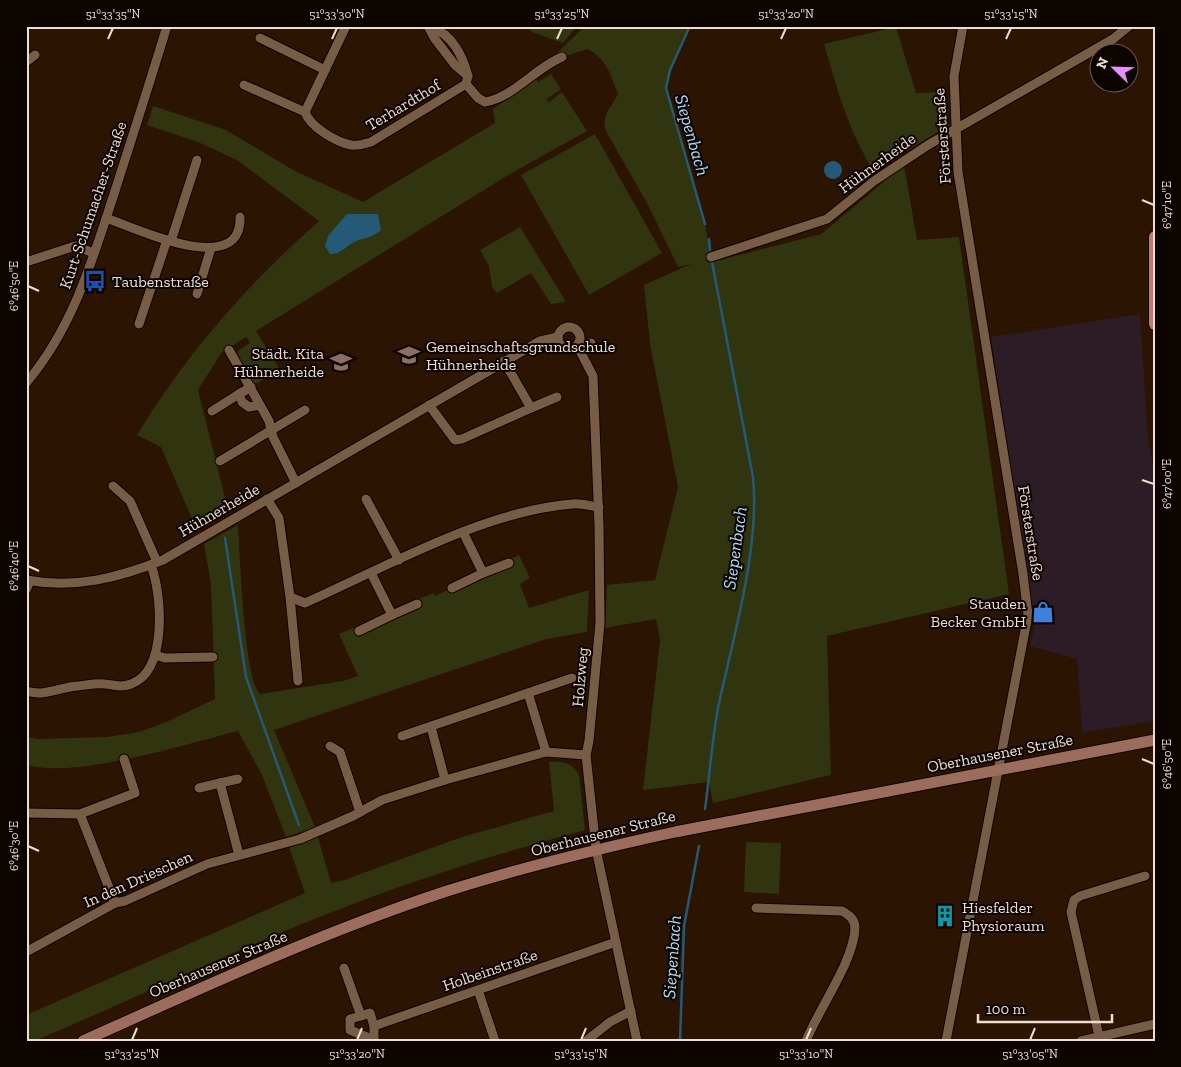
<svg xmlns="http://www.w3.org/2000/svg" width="1181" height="1067" font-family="'Zilla Slab',serif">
<rect width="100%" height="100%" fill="#2b1401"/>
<polygon fill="#2c1c26" points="1140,314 1148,438 1155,477 1155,721 1082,733 1077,659 1030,646 1035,624 991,337"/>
<g fill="#30340f">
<polygon points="526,26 577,26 563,43 532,32"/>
<path d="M585,26H690L670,70L666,88L705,224L712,262L821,234L904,165L917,240L959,237L1009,594L827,636L831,775L713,803L709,782L643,790L660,640L656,619L605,628L607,585L655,580L678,487L650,344L644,285L691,264L678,267L648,205L606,131C600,116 612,107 618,94C611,75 606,59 588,49L562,57L558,52Z"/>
<path d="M896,27L916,93L937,92L949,125L874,171C847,129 838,91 824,44Z"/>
<path d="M551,74L561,89L547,99L548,103L562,92L587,131L505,177L256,331L280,370L254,385L237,355L239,350L250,343L246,337L222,352L198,390L228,510L196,528L161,447L137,435C188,351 246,286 319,221L237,160L198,142L147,125L153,106L226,130L295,171L363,202L495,123L493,109L536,79L538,82Z"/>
<polygon points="595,134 662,253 589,295 521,175"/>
<polygon points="520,227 562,295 566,302 551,304 531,273 497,293 492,287 489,266 480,250"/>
<path d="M238,525C240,553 244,679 260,694L343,681L358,676L339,634L356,627L359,634L419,604L418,599L434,593L435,596L519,555L530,578L520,584L529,608L589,590L587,632L546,639L274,730L315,827L286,837L262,775L238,731C190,743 70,781 26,764V737L38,739L107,737L139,732L164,723L215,699L211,584L204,544Z"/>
<path d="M549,762C562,761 572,762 579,775L585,830C492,855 400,884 312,920C218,957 128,1002 34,1041H26V1015L305,893L289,847L318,837L331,883L344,880L459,838L554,811Z"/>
<polygon points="746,842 781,843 779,894 744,892"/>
</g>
<g fill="#255a77">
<circle cx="833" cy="170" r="9"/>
<path d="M347,214H378L381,230C373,237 368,237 359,240C348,243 343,254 330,254L325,246L328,236Z"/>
</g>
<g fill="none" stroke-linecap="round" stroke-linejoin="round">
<g stroke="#255a77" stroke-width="2.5">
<polyline points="690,26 670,70 666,88 705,224"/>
<polyline points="709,239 710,250"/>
<polyline points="225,538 246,677 299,825"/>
<path d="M705,809C710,774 712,737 719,703C734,635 760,546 753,477L712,262"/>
<polyline points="680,1041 684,926 699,846"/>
</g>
<g stroke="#120200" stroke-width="11">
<g id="minor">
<path d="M346,26L305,112C310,127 336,142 351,145C358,146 364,144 371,142L466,84"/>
<path d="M428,26L435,39L455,65L468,76L466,84L478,98L485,102C514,97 535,68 562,57"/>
<path d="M431,28C452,33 463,57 468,76"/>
<polyline points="260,38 325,70"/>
<polyline points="26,62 35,55"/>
<polyline points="244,85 305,112"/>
<path d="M106,218C133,227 242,280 240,217"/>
<polyline points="171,241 197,160"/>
<polyline points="711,257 827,219 874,181 928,145 1113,39 1129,26"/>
<polyline points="26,262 75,246 94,253"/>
<polyline points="197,294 211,248"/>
<polyline points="139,324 167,240"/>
<circle cx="569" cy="338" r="11"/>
<polyline points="578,344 591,343"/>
<polyline points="576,347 580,351 593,376 599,525 600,623 589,741 586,755 596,849 637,1041"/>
<polyline points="229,350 269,421 273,437 296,483"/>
<path d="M26,383C73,328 92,261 114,194C132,138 150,82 167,26"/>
<polyline points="251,387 239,394 242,402 249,407 260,405"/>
<polyline points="429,405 455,440 462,439 531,408 504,361"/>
<polyline points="531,408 557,397"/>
<polyline points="212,411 239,394"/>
<polyline points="220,461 305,410"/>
<polyline points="113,486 130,501 157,562"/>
<path d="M267,499L279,518L290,597L305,603C386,567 484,511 572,504C581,503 590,506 599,507"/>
<polyline points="366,499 399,560"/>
<polyline points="483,573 509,563"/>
<path d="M26,580C75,589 118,578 163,560L540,341L558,337"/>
<polyline points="452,588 483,573 463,532"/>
<polyline points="26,590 30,581"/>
<polyline points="290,597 298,681"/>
<polyline points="392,615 417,604"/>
<polyline points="359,631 392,615 371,573"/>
<polyline points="155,655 165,658 213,657"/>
<path d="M26,691C45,697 60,687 78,686C87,685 97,683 105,684C115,685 121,688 131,684C168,671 162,594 151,565"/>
<polyline points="528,693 546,752"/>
<polyline points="431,727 445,780"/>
<polyline points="402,736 572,678"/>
<polyline points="330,746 340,752 360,812"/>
<polyline points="220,783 238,779"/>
<polyline points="199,788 220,783 239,855"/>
<polyline points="26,813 80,814 135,793 124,759"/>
<polyline points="80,814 115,903"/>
<path d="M756,908L842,911C849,915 855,919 855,928C854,961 819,1008 806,1041"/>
<polyline points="26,952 115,903 125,901 207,864 300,839 353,816 382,800 445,780 546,752 586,755"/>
<polyline points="344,968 361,1016 370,1013 374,1026 374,1041"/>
<polyline points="478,990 495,1041"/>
<polyline points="361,1016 350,1019 350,1030 374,1040"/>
<polyline points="374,1026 616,942"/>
<polyline points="1099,1036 1071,912 1074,900 1080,896 1145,876"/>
<polyline points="586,1041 610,1022 631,1011"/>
<polyline points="946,1041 1028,615 1023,574 958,172 954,76 963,26"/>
<polyline points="1081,1041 1155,1024"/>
</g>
</g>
<g stroke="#120200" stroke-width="13">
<path id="secondary" d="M83,1041C201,988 320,933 444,892C519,868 597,849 675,832L1155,740"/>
</g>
<g stroke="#120200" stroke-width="14">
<polyline id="primary" points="1155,237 1155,324"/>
</g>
<use href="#minor" stroke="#785d46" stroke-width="9"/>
<use href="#secondary" stroke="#9c6c5c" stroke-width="11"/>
<use href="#primary" stroke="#bf7b72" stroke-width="12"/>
</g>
<path fill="none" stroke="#eeddd1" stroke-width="2" d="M108,39L113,28M332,39L337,28M557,39L562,28M781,39L786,28M1006,39L1011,28M1142,200L1154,205M28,286L39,291M1142,480L1154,484M28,566L39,571M1142,759L1154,764M28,846L39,851M132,1040L137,1028M357,1040L362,1028M581,1040L586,1028M806,1040L811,1028M1030,1040L1035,1028"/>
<defs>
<g id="bus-bare" transform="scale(1.725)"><path d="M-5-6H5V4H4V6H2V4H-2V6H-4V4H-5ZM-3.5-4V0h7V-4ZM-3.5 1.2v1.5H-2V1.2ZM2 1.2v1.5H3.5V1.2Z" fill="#1a4fb4" stroke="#0c0400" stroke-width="2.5" paint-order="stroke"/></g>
<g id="school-bare" transform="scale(1.725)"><path d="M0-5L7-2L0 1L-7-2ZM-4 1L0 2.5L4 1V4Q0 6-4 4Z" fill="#8d6e63" stroke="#0c0400" stroke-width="2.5" paint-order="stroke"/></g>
<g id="shop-bare" transform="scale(1.725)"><path d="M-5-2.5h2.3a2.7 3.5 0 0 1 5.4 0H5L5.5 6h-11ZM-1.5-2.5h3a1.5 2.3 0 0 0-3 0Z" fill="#3f7fe0" stroke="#0c0400" stroke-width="2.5" paint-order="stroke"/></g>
<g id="building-bare" transform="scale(1.725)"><path d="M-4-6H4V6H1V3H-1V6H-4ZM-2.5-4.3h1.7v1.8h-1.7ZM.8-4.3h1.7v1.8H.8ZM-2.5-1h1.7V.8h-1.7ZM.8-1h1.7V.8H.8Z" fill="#0f9aa8" stroke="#0c0400" stroke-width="2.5" paint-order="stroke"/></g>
</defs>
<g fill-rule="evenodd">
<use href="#bus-bare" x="95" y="281"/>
<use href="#school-bare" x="409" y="355"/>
<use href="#school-bare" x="341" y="362"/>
<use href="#shop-bare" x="1043" y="612"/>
<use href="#building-bare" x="945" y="916"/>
</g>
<g text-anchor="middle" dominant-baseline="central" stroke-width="4" stroke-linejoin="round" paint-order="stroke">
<g font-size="16" fill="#eeddd1" stroke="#0c0400">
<text transform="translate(403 105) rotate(-31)">Terhardthof</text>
<text transform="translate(942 136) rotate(-94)">Försterstraße</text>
<text transform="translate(877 163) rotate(-36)">Hühnerheide</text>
<text transform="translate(93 205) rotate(-71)">Kurt-Schumacher-Straße</text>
<text transform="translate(219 510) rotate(-30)">Hühnerheide</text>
<text transform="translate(1031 533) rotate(81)">Försterstraße</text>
<text transform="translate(580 677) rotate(-85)">Holzweg</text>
<text transform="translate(1000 753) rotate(-11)">Oberhausener Straße</text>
<text transform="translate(603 833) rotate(-14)">Oberhausener Straße</text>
<text transform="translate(138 879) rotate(-24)">In den Drieschen</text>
<text transform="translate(218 964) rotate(-23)">Oberhausener Straße</text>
<text transform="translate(490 970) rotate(-19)">Holbeinstraße</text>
</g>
<g font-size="16" fill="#eeddd1" stroke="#0c0400" text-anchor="start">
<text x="112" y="281">Taubenstraße</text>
<text x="426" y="346">Gemeinschaftsgrundschule<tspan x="426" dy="18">Hühnerheide</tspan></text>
<text x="324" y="353" text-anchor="end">Städt. Kita<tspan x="324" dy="18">Hühnerheide</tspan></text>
<text x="1026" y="603" text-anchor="end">Stauden<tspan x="1026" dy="18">Becker GmbH</tspan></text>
<text x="962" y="907">Hiesfelder<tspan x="962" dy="18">Physioraum</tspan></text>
</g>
<g font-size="18" font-style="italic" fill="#aedaf7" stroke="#0c0400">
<text transform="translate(692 135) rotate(74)">Siepenbach</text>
<text transform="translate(735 548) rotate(-82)">Siepenbach</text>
<text transform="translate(672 957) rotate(-86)">Siepenbach</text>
</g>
</g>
<rect width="1181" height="1067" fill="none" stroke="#0c0400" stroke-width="55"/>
<g transform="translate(1114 68) rotate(293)"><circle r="24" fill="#0c0400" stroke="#665b54"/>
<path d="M0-4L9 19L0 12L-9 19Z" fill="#e88eff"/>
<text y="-8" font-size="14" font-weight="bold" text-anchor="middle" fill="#eeddd1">N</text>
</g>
<path d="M978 1014v8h134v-8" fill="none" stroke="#eeddd1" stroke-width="2.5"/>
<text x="986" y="1014" font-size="15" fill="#eeddd1" stroke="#0c0400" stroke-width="4" paint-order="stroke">100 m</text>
<rect x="28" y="28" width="1126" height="1012" fill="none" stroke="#eeddd1" stroke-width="2"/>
<g font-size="12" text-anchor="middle" fill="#eeddd1">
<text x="113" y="18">51°33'35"N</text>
<text x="337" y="18">51°33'30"N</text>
<text x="562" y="18">51°33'25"N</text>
<text x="786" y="18">51°33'20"N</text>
<text x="1011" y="18">51°33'15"N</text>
<text transform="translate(1167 205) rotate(-90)" y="4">6°47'10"E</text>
<text transform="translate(14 286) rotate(-90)" y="4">6°46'50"E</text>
<text transform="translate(1167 484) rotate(-90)" y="4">6°47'00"E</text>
<text transform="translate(14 566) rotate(-90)" y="4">6°46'40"E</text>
<text transform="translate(1167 764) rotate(-90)" y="4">6°46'50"E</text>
<text transform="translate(14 846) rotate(-90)" y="4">6°46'30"E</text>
<text x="132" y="1058">51°33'25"N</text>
<text x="357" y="1058">51°33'20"N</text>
<text x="581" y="1058">51°33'15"N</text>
<text x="806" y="1058">51°33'10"N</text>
<text x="1030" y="1058">51°33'05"N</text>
</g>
</svg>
